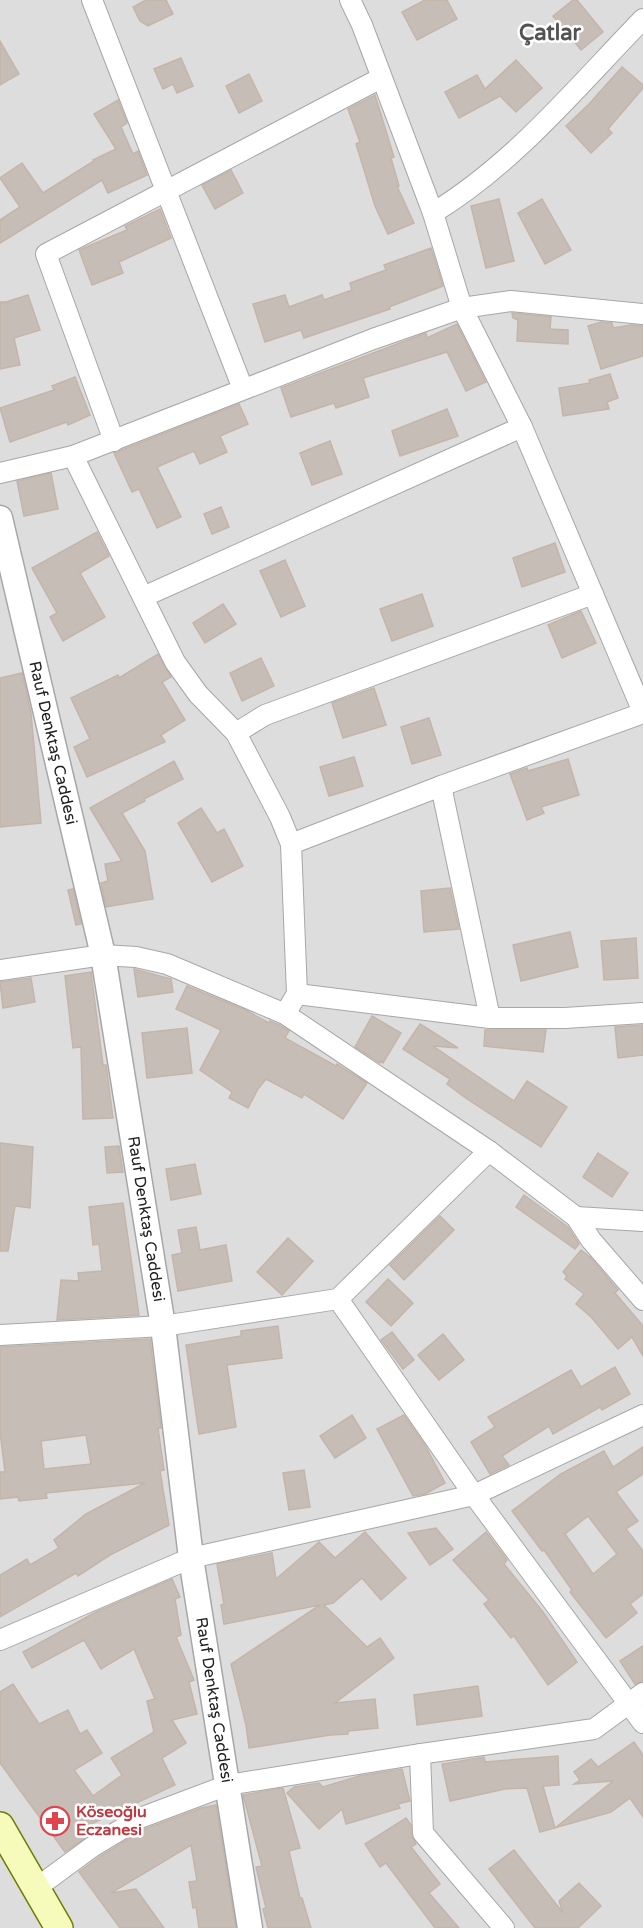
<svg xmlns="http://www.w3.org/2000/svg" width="643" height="1928" font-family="'Varela Round',sans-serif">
<rect width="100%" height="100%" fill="#f1eee7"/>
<rect fill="#dedddd" x="0" y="0" width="643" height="1928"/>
<g fill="#c6beb6" stroke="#c3b5a9" stroke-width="1.5" fill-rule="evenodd">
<polygon points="146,0 166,0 173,14 148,26 140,21 133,7"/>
<polygon points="425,0 447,0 457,19 417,40 402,12"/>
<polygon points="573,0 577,0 603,32 581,50 553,16"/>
<polygon points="0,41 19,74 0,85"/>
<polygon points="181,58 193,86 177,93 173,84 163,89 154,69"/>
<polygon points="516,60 542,88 516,112 500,96 459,118 445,92 477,75 485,89"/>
<polygon points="622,67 643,85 643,88 608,129 612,133 591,153 566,126 589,104"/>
<polygon points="249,74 262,101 239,113 226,86"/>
<polygon points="375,95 394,157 391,158 399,186 397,186 414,223 388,234 375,206 356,144 360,142 348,109"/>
<polygon points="118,100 127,123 121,127 133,154 138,151 147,175 108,193 102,180 0,243 0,220 20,207 0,178 22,163 43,193 94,161 93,160 116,149 94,114"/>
<polygon points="231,170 243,193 215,209 202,185"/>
<polygon points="499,199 514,261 486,268 471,206"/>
<polygon points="542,199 571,250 545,264 518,213"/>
<polygon points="160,209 171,238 119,262 123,273 92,285 79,250 127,230 125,226"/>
<polygon points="431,248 443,286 389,307 390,309 304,338 301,330 265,342 253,304 285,295 289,307 322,295 324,300 352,290 350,283 386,270 384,265"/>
<polygon points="28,295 40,330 14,338 20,365 0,369 0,302 6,302"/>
<polygon points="512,313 551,317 550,329 568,330 568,344 517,341 518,320 513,318"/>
<polygon points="601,322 612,323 613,328 631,325 643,326 643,356 601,369 588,326"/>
<polygon points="457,324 486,382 466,391 447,352 363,378 369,397 336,408 334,403 291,417 281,388 426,333 427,338"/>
<polygon points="610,374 618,398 607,402 609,409 563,416 559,388 590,383 589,380"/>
<polygon points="75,377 90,415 68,425 67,422 10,442 0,408 54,390 52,386"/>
<polygon points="239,404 248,424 220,436 227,452 200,464 194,451 157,467 181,517 157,528 139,489 132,492 114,453"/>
<polygon points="447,409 458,436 400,456 392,431"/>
<polygon points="330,441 342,474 312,485 300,453"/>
<polygon points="51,473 58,509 24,516 17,481"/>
<polygon points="221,507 229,527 212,534 204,514"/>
<polygon points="97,532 109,556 80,573 105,617 63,641 50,617 57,613 32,568"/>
<polygon points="555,543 565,572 522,587 513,558"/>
<polygon points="285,560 305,606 281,617 260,571"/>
<polygon points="422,594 433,626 392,641 380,609"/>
<polygon points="223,604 236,624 205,643 193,623"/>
<polygon points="581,611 596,643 562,658 548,625"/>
<polygon points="158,654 171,677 162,682 185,720 161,735 165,742 87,777 74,747 90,739 71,698 118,675 119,678"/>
<polygon points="261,658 274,686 242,701 230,673"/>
<polygon points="22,673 31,713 41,823 0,827 0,678"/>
<polygon points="374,688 386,725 343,738 332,703"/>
<polygon points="429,718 441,755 412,764 401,727"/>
<polygon points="354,757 363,786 329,796 320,767"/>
<polygon points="568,759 579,795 541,807 544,813 527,820 510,774 527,768 528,771"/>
<polygon points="174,761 183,779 144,799 145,801 122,813 145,851 153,899 106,907 101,883 108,881 105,864 122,861 90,808"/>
<polygon points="201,808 217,833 224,829 243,866 212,882 178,823"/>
<polygon points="450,888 459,929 424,932 421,891"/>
<polygon points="73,889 81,924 76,925 68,890"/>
<polygon points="570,932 578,967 521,981 513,945"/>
<polygon points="636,938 638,978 604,980 601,941"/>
<polygon points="134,969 171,979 173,992 138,997"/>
<polygon points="91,972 103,1065 106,1065 113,1118 83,1119 81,1047 73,1048 65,976"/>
<polygon points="31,978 35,1002 3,1008 0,982"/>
<polygon points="187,986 245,1010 269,1023 270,1021 279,1025 289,1031 285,1038 336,1066 337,1064 367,1083 343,1119 304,1094 302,1098 266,1079 258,1089 248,1108 229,1098 232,1092 200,1070 221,1030 176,1009"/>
<polygon points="372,1016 401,1033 383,1063 381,1061 380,1063 355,1047"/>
<polygon points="420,1024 458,1048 433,1046 514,1101 527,1081 567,1107 541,1147 467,1099 447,1084 450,1079 403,1049"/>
<polygon points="643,1025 643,1055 618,1058 615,1027"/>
<polygon points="187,1028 192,1073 147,1078 142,1033"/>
<polygon points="485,1030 546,1030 543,1052 484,1046"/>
<polygon points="0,1143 33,1147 30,1208 15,1206 8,1251 0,1251"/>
<polygon points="119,1146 123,1172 107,1173 105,1147"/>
<polygon points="598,1153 628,1173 612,1197 583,1177"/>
<polygon points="195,1164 201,1194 171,1200 166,1169"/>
<polygon points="524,1195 568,1227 579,1244 575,1249 516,1207"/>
<polygon points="123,1203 139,1315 57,1320 61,1280 79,1281 78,1273 102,1271 99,1244 93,1245 89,1207"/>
<polygon points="440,1216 454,1230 404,1280 390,1265"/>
<polygon points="196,1227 200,1250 226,1245 232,1281 178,1291 172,1255 182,1253 178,1230"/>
<polygon points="288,1238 313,1261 282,1295 257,1272"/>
<polygon points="581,1250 591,1258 618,1290 615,1293 643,1326 643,1356 632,1337 618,1349 591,1317 576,1304 584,1294 565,1279 567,1276 563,1272"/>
<polygon points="388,1279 413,1303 391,1326 366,1302"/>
<polygon points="278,1326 282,1358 227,1365 236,1427 199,1434 186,1345 241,1336 241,1331"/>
<polygon points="392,1332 414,1360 403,1369 381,1340"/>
<polygon points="443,1334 464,1360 439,1380 418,1355"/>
<path d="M150,1339L161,1428H158L164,1470L160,1471L169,1525L110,1555L78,1576L76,1573L0,1617V1575L27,1559L30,1565L59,1548L54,1540L86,1514L145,1483L46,1493L47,1498L19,1501L18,1497L0,1499V1472H5L0,1432V1347ZM86,1435L91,1464L44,1469L41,1441Z"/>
<polygon points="615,1367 630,1394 602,1410 600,1407 553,1434 549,1426 502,1456 509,1465 490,1474 471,1442 495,1427 488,1417 571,1370 581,1387"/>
<polygon points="352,1415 366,1438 335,1458 320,1436"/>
<polygon points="404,1415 426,1447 445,1483 425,1494 413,1496 377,1429"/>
<path d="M643,1447V1474L616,1492L638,1521L626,1529L643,1551V1594L630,1604L637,1613L606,1638L570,1592L572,1590L544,1550L542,1551L512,1511L561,1474L604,1451L613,1467ZM588,1516L617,1554L593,1574L565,1534Z"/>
<polygon points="304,1470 310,1507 289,1510 283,1473"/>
<polygon points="436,1528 453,1549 430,1565 408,1533"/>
<polygon points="365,1532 406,1578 381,1600 362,1578 333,1603 324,1605 367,1647 380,1638 394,1658 335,1703 375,1699 378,1728 348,1731 348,1734 330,1735 249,1748 246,1725 231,1664 320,1605 224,1624 221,1605 224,1604 217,1564 272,1553 276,1579 319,1542 335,1558"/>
<polygon points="486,1532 507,1560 504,1564 543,1612 577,1662 548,1685 514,1636 511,1638 484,1604 489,1600 453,1560"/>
<polygon points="172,1579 180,1597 175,1599 181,1635 176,1637 194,1680 189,1682 197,1714 172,1720 186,1743 162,1758 175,1785 89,1825 90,1827 106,1825 65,1852 0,1763 0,1692 13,1684 39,1724 68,1710 80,1734 87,1730 102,1753 74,1770 93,1796 122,1775 111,1758 154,1732 147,1701 155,1699 134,1649 101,1669 84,1640 32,1668 23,1652 96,1612"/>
<polygon points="643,1646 643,1681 635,1684 620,1661"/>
<polygon points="478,1686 482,1716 417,1725 414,1695"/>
<polygon points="634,1742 643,1755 643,1817 630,1798 611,1812 540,1832 527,1788 505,1789 450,1801 442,1764 484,1757 485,1762 558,1756 559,1785 543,1786 555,1828 613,1781 574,1784 580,1780 574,1772 591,1759 598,1767"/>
<polygon points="402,1769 410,1801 398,1804 400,1808 346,1824 342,1809 319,1829 287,1793 294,1787 319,1783 323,1787 359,1776"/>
<polygon points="283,1788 300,1848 289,1851 300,1898 302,1898 311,1928 268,1928 263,1909 266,1908 256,1867 262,1866 243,1795"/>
<polygon points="216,1805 236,1928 199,1928 196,1907 193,1908 189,1882 197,1881 191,1845 111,1893 136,1889 164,1928 120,1928 79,1872 99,1857 145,1829 201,1808"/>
<polygon points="406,1818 411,1825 411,1834 416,1844 411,1847 440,1884 429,1893 459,1928 435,1928 386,1863 380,1867 365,1844"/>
<polygon points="514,1850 563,1913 559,1901 579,1883 601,1906 578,1928 535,1928 489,1869"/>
</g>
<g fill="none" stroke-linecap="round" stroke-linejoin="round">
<g stroke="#a7a7a7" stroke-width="22">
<g id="minor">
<polyline points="92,0 243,389"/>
<polyline points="350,0 362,25 433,213 462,308 522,427 643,712"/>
<path d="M433,213C515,163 577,87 643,19"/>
<polyline points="114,441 46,254 381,78"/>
<polyline points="73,456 175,662 198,694 236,733 280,817 291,844 297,994 285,1014"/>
<polyline points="0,473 73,456 373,339 462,308 511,301 643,314"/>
<polyline points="143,597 522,427"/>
<polyline points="236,733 265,715 593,594"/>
<polyline points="441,786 490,1018"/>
<polyline points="291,844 441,786 643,713"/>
<polyline points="0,970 103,955 136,957 167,964 285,1014 489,1151 576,1217 591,1240 643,1300"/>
<polyline points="297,994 490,1018 565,1018 643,1013"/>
<polyline points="576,1217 643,1221"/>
<polyline points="338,1299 474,1495 643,1723"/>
<polyline points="0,1335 163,1326 338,1299 489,1151"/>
<polyline points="0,1640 191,1558 474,1495 643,1415"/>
<polyline points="420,1754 423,1833 504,1928"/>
<polyline points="35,1889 92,1847 140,1818 228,1785 420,1754 594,1729 643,1693"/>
</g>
</g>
<g stroke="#a7a7a7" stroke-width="27">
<polyline id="tertiary" points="0,518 103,955 163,1326 191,1558 250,1928"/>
</g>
<g stroke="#6d7d02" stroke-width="30">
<polyline id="secondary" points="0,1826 59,1928"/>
</g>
<use href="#minor" stroke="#fff" stroke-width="20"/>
<use href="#tertiary" stroke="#fff" stroke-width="24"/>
<use href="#secondary" stroke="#f6fbbb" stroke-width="27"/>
</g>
<defs>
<g id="pharmacy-ring" transform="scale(1.5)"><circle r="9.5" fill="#fff" stroke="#e0444e" stroke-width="1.5"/><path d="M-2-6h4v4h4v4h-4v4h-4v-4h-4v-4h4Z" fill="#e0444e"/></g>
</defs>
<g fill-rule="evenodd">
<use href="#pharmacy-ring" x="55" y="1821"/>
</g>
<g text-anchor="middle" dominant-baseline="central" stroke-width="5" stroke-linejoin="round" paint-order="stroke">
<g font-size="16" fill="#202020" stroke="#fff">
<text transform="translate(53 743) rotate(77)">Rauf Denktaş Caddesi</text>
<text transform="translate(146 1219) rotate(81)">Rauf Denktaş Caddesi</text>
<text transform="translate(214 1700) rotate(81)">Rauf Denktaş Caddesi</text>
</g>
<g font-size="16" font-weight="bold" fill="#be3a42" stroke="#fff" text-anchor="start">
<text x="76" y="1812">Köseoğlu<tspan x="76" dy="18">Eczanesi</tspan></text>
</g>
<g font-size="22" font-weight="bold" fill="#535353" stroke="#fff">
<text x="550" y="33">Çatlar</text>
</g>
</g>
</svg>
